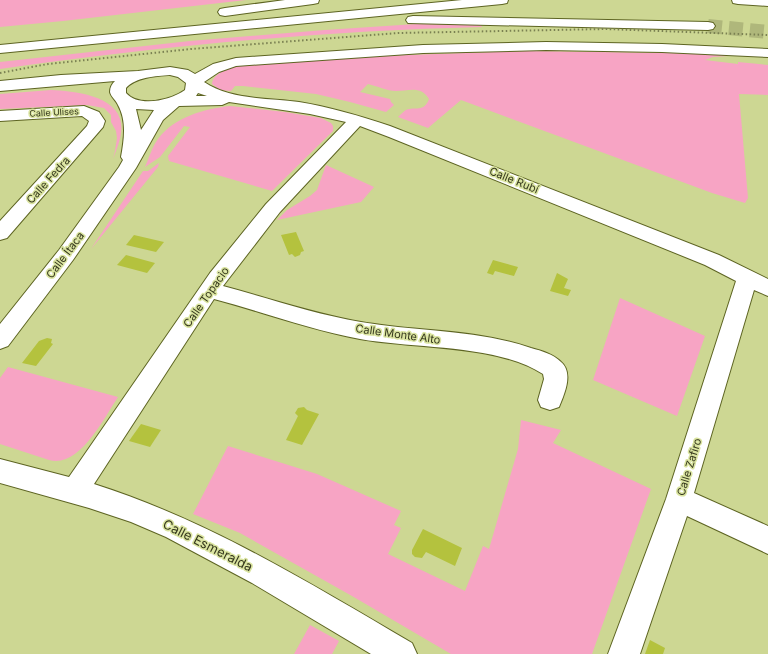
<svg xmlns="http://www.w3.org/2000/svg" width="768" height="654" font-family="Inter,sans-serif">
<rect width="100%" height="100%" fill="#cdd793"/>
<g fill="#f7a4c4">
<polygon points="0,0 246,0 63,21 0,27"/>
<path d="M416,24L481,25L482,27C321,31 159,46 0,69V62L190,41L325,30Z"/>
<path d="M528,51L728,54V56L713,57L705,60L738,64V62L768,65V95L739,94L748,198L745,203L712,193L461,100L428,128L398,117C400,115 404,111 406,110C415,106 424,113 429,99C421,85 408,91 396,91C387,91 377,86 368,84L360,92L390,99L391,102L394,105L386,112L350,102L316,94L243,86H235L231,91L220,90L212,84C213,72 232,67 242,65L377,56Z"/>
<path d="M51,90C73,91 117,95 121,123C123,135 117,148 113,159L115,151L117,138L116,131L111,122V115L104,108L87,105L0,109V94Z"/>
<path d="M230,106L285,112L321,118L331,123L333,126V131L272,191L169,161L168,156L190,127L184,126L160,157L145,167C149,158 152,147 158,139C174,117 204,109 230,106Z"/>
<polygon points="159,163 158,167 91,249 143,171 148,171"/>
<polygon points="326,165 374,187 361,202 277,220 287,210 310,196 317,190"/>
<polygon points="620,298 705,336 677,416 593,380"/>
<path d="M8,367L118,397C104,418 79,469 49,460L0,444V378Z"/>
<polygon points="521,420 561,430 553,443 651,489 592,654 451,654 352,596 240,533 193,514 228,446 317,474 401,511 394,525 401,528 388,554 465,591 483,546 489,549 518,449"/>
<polygon points="310,625 339,641 332,654 294,654"/>
</g>
<g fill="#b4c23e">
<polygon points="296,232 304,251 301,252 300,255 295,257 292,254 289,255 281,235"/>
<polygon points="134,235 164,242 156,252 126,245"/>
<polygon points="126,255 155,263 147,273 117,265"/>
<polygon points="493,260 518,267 514,276 495,271 493,275 487,273"/>
<polygon points="557,273 568,279 564,288 571,290 568,296 550,291"/>
<polygon points="47,338 52,339 51,343 53,344 36,366 22,363 39,341"/>
<polygon points="304,407 307,410 319,414 302,445 286,440 298,416 295,413 298,408"/>
<polygon points="141,424 161,430 150,447 129,441"/>
<polygon points="423,529 462,548 455,566 426,552 422,558 415,557 412,554 412,550"/>
<polygon points="650,640 665,648 663,654 645,654"/>
</g>
<g fill="none" stroke-linecap="round" stroke-linejoin="round">
<polyline stroke="#afb77b" stroke-width="14" stroke-dasharray="14 7" stroke-linecap="butt" points="708,26 768,32"/>
<g stroke="#5d6422" stroke-width="2">
<g id="minor">
<path d="M546,42L662,44L768,49V57L662,52L546,50L423,53L236,66L219,72L204,82C231,100 268,98 299,102C330,107 360,116 390,126L719,255L768,279V296L754,290L694,493L768,526V554L687,516L640,654H608L666,499L736,281L705,265L389,137L360,126L280,212L223,286C268,298 314,314 361,322C417,332 476,329 531,348C542,351 553,354 561,362C574,373 564,395 559,407L550,410L541,407L538,400L544,379L543,374C497,344 415,349 360,339C311,330 263,312 214,299L94,484C208,520 309,583 412,643L417,654H371L252,583L166,537L131,522L89,508L0,483V459L69,477L210,273L266,204L346,122L310,114L229,102L222,105L179,106L163,120L136,168L73,260L8,346L0,349V324L59,250L119,167L123,160L121,157C124,140 127,121 118,105C116,100 111,97 110,92C110,87 112,84 115,81L0,91V81L61,75L138,71L170,67L188,70L195,74L213,64L236,58L423,45ZM170,75L178,77L186,83L185,90C171,100 139,108 126,93V88C136,77 156,76 170,75ZM198,93L207,96H196ZM136,109L154,110L141,130Z"/>
<polygon points="84,106 99,112 105,121 103,127 7,238 0,240 0,221 87,126 89,121 82,116 0,121 0,111"/>
</g>
</g>
<g stroke="#5d6422" stroke-width="2">
<g id="major">
<polygon points="285,0 319,0 318,3 313,4 225,16 220,15 218,12 220,9 225,8"/>
<polygon points="462,0 508,0 507,3 502,4 0,53 0,45"/>
<polygon points="732,0 768,0 768,6 738,4 733,3"/>
<polygon points="413,16 708,22 713,23 715,26 713,29 708,30 408,23 406,20 408,17"/>
</g>
</g>
<use href="#minor" fill="#fff" fill-rule="evenodd"/>
<use href="#major" fill="#fff" fill-rule="evenodd"/>
<polyline stroke="#7a8052" stroke-width="2" stroke-dasharray="1.5 2.5" stroke-linecap="butt" points="0,73 48,64 191,49 398,33 606,29 768,35"/>
</g>
<g text-anchor="middle" dominant-baseline="central" stroke-width="3" stroke-linejoin="round" paint-order="stroke">
<g font-size="9" fill="#35381d" stroke="#dae4a0">
<text transform="translate(54 112) rotate(-3)">Calle Ulises</text>
</g>
<g font-size="11" fill="#35381d" stroke="#dae4a0">
<text transform="translate(48 180) rotate(-48)">Calle Fedra</text>
<text transform="translate(514 180) rotate(22)">Calle Rubí</text>
<text transform="translate(65 255) rotate(-53)">Calle Ítaca</text>
<text transform="translate(206 297) rotate(-55)">Calle Topacio</text>
<text transform="translate(398 334) rotate(8)">Calle Monte Alto</text>
<text transform="translate(689 467) rotate(-73)">Calle Zafiro</text>
</g>
<g font-size="13" fill="#35381d" stroke="#dae4a0">
<text transform="translate(208 545) rotate(27)">Calle Esmeralda</text>
</g>
</g>
</svg>
